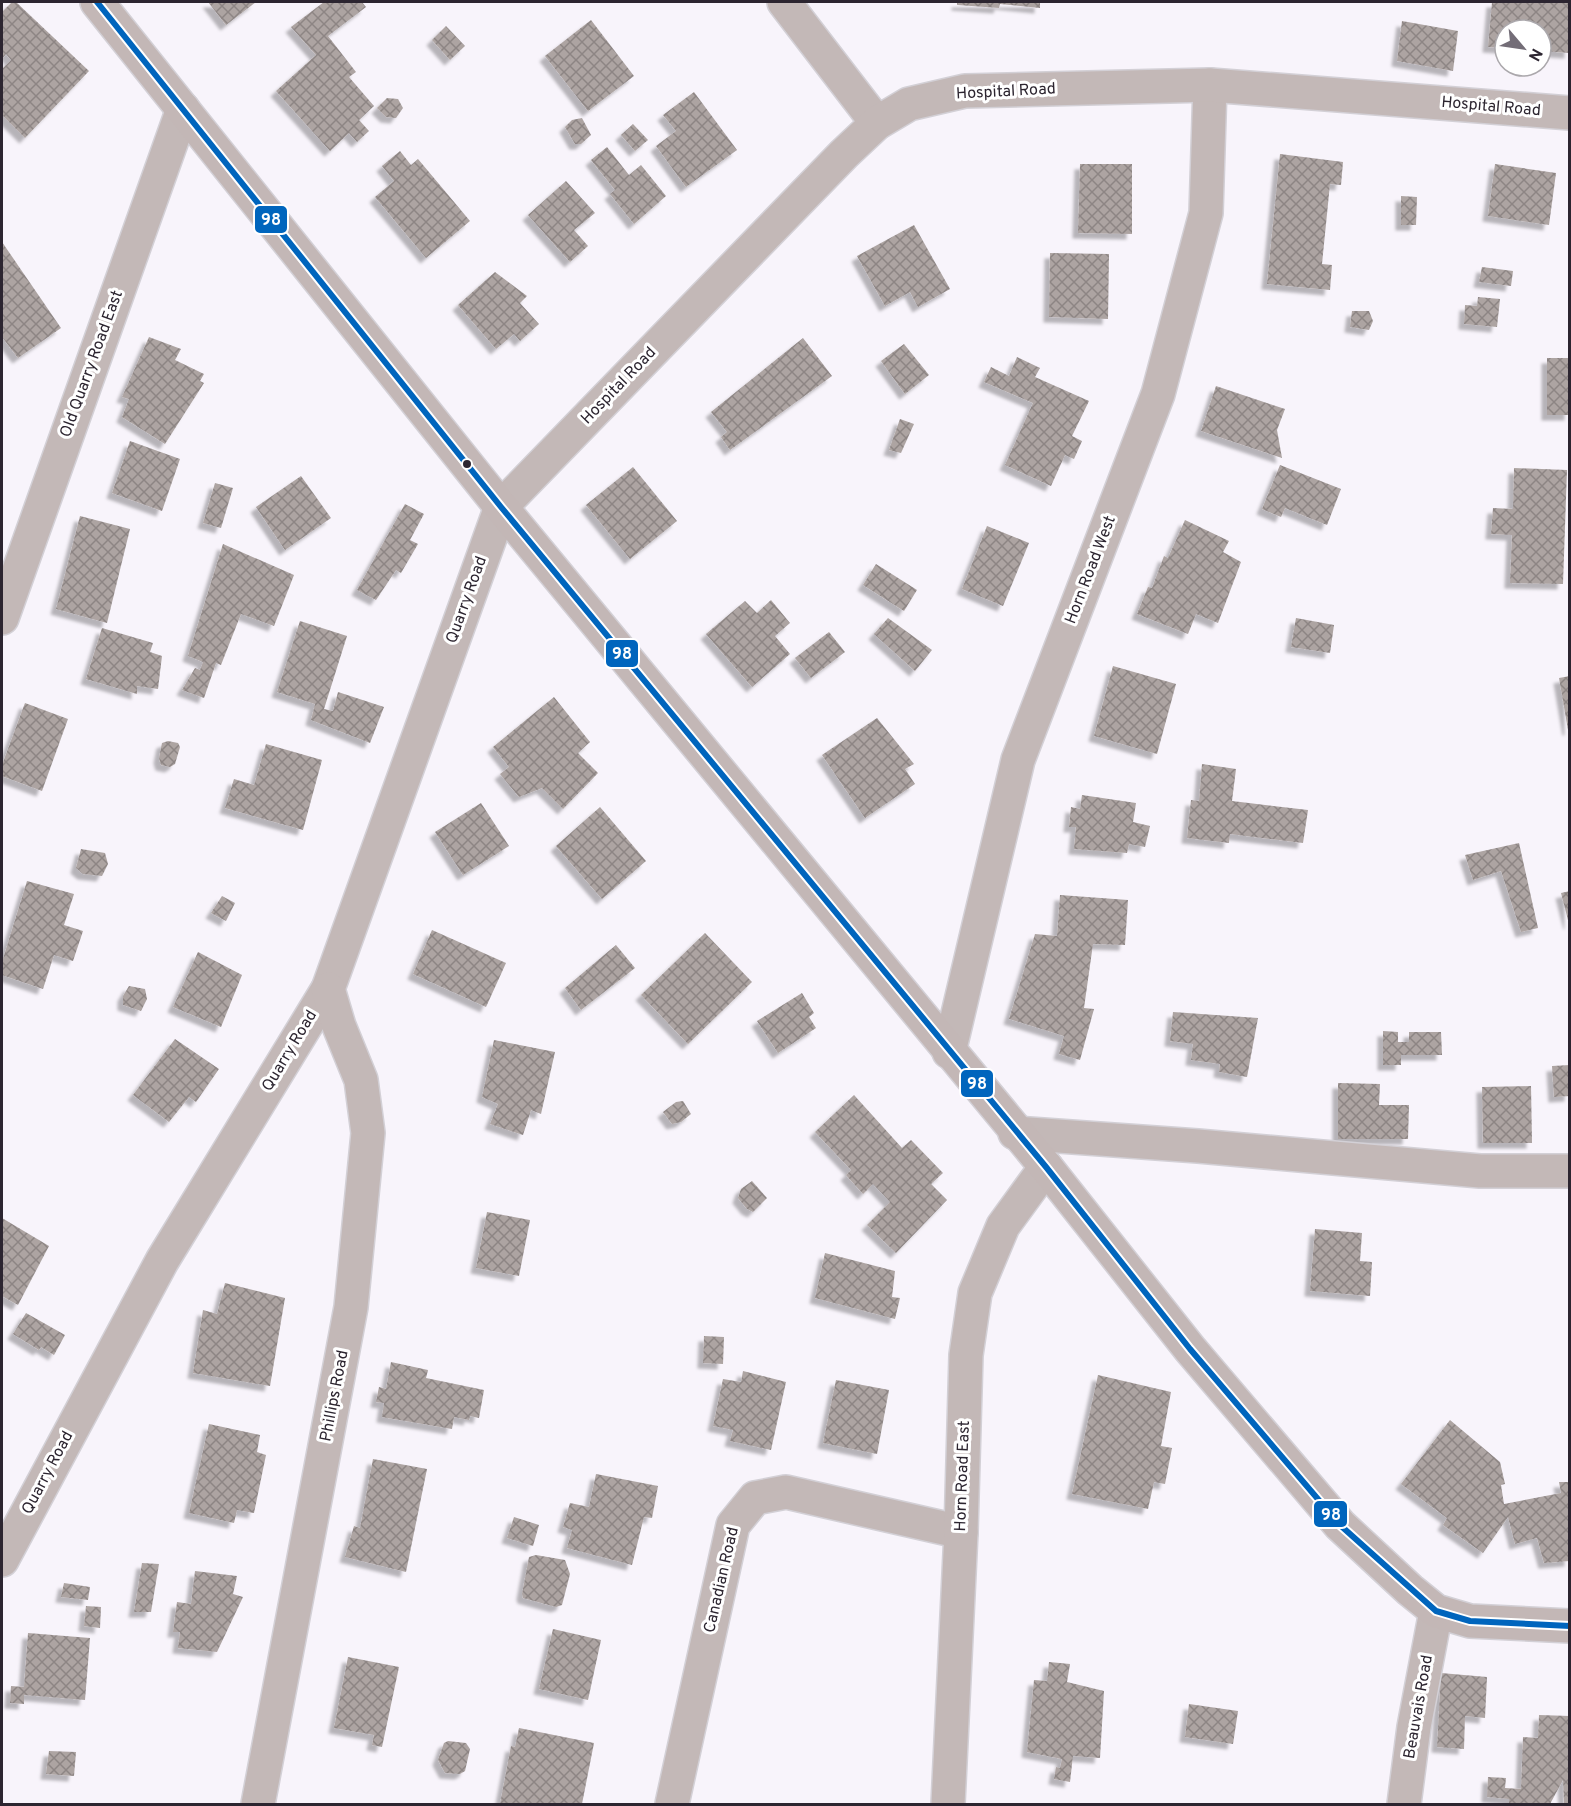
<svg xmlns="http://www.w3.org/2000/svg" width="1571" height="1806" font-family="Overpass,sans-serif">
<defs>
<pattern id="building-cross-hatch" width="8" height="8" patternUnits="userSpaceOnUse" patternTransform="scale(1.5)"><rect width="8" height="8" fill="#ada4a2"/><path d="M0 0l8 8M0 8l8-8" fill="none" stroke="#8d8584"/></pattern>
<filter id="shadow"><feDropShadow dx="-5.5" dy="5.5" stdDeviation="1.5" flood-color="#0004"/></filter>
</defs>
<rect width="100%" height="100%" fill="#f8f4fb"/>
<g fill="url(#building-cross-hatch)" filter="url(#shadow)">
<polygon points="12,2 16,2 89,71 25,138 2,115 2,69 11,60 6,54 2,59 2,12"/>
<polygon points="208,2 256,2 226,25"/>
<polygon points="324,2 362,2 366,7 328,36 356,72 349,77 374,106 359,120 369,131 357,142 349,133 330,151 276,91 316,55 291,27"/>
<polygon points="957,2 1040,2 1040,8 1000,4 999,8 957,5"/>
<polygon points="1492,2 1570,2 1570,53 1541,51 1541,30 1505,30 1505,48 1488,47"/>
<polygon points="591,20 634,76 588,111 545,56"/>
<polygon points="1402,21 1458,31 1453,71 1397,61"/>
<polygon points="446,26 465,46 450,60 432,40"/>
<polygon points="694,92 737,150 686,187 656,146 676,131 663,115"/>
<polygon points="387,98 398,99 403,108 396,118 386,117 377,108"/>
<polygon points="582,118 591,135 581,144 575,144 565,127 572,120"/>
<polygon points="633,124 648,140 635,151 621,135"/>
<polygon points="607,147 629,175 641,165 666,196 634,224 610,194 615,190 591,160"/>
<polygon points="400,151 411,165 418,159 470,221 426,258 375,197 394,181 382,166"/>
<polygon points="1280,154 1343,162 1341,185 1330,184 1322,264 1332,265 1330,290 1267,284"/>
<polygon points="1080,164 1132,164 1132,234 1078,233"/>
<polygon points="1495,164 1556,173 1549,225 1488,216"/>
<polygon points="566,181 595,213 574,230 588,246 570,262 528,215"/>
<polygon points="1401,196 1417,197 1416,225 1401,225"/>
<polygon points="914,225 950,289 918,307 910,292 885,306 857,256"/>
<polygon points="2,242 61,328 18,358 2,337"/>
<polygon points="1050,253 1109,254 1108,319 1049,317"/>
<polygon points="1482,267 1513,271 1511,286 1479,282"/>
<polygon points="495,272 527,296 520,303 539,324 520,341 514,334 496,349 458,305"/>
<polygon points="1478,297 1500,299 1497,327 1464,324 1465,305 1477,306"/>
<polygon points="1352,311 1369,311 1373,321 1369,330 1350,327"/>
<polygon points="149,337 181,349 175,360 204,374 200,381 204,383 165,444 122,417 129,399 122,397"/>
<polygon points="803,338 832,376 730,450 721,437 727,432 711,412"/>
<polygon points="904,344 929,375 905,394 881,361"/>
<polygon points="1017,357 1040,368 1035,377 1089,401 1072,436 1082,441 1074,459 1065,455 1051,486 1005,465 1033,403 984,382 991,367 1009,376"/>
<rect x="1547" y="358" width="23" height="57"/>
<polygon points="1216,386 1285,409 1277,430 1282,458 1201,431"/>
<polygon points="900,419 914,424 901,453 889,450"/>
<polygon points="130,441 180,459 162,511 112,493"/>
<polygon points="1280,465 1341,489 1327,525 1285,508 1281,517 1262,509"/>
<polygon points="633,467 677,521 630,559 586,505"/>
<polygon points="1514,468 1567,470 1563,584 1510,583 1512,535 1491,534 1493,508 1513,509"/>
<polygon points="301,476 331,518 285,550 256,507"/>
<polygon points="215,483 233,488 221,528 203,523"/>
<polygon points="405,504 424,514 410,540 418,544 401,573 396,570 376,600 357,590"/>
<polygon points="80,516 130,529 107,623 56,609"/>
<polygon points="1185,520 1229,541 1223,552 1241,562 1218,623 1196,614 1188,634 1137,614 1148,587 1152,588 1164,556 1168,558"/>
<polygon points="987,526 1029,543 1003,606 962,589"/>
<polygon points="223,544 294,575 274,626 241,614 221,665 216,663 204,698 182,690 195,668 200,670 203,662 188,656"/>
<polygon points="876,564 917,590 904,611 863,585"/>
<polygon points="771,600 790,623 775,636 790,654 752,687 706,634 745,601 757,613"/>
<polygon points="888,618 932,650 915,671 874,634"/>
<polygon points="1296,618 1334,625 1330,653 1291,647"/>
<polygon points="300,621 347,636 324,709 333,711 338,692 384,707 370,743 311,720 315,704 277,692"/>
<polygon points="102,628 153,643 150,652 162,656 158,689 137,686 137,694 86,679"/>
<polygon points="829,632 845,652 811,678 795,658"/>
<polygon points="1113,666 1176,684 1157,754 1094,736"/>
<polygon points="1570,676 1570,730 1568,730 1559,678"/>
<polygon points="554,697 590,742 578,753 598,773 563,809 542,788 519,797 500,774 509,767 493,747"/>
<polygon points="25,703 68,719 42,791 2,776 2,765"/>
<polygon points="877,718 914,764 905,769 915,784 865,818 822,755"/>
<polygon points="168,741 178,743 180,747 175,764 170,767 161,765 159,758 162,743"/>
<polygon points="266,744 322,760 303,830 225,808 234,779 254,785"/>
<polygon points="1202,764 1236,769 1232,801 1308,810 1303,843 1230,834 1229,843 1187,838 1191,800 1199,801"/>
<polygon points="1082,795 1136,803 1133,822 1150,826 1145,847 1129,844 1127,853 1074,849 1076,827 1069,827 1071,807 1080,809"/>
<polygon points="481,803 509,846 463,875 435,832"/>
<polygon points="600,807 646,861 602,899 556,846"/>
<polygon points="1519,843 1538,928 1521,932 1501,871 1473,880 1465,855"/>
<polygon points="81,849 105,853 108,864 102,876 83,874 76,868"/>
<polygon points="27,881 74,894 64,925 83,931 73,961 54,955 43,989 2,975 2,962"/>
<polygon points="1570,891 1570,924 1569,924 1561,893"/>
<polygon points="1060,895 1128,900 1125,945 1093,944 1084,1008 1094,1009 1080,1060 1059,1054 1064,1036 1009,1019 1035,934 1057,936"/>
<polygon points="222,896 235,903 226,921 211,913"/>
<polygon points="432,930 506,963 486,1007 413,974"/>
<polygon points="705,933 752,982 688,1044 641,995"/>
<polygon points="616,945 635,968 581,1010 565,988"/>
<polygon points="198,952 242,975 221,1027 173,1007"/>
<polygon points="129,986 145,989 147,999 141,1011 123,1005 123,996"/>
<polygon points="802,993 814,1013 809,1017 816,1028 778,1053 757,1021"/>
<polygon points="1173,1012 1258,1018 1247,1077 1219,1072 1220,1064 1191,1060 1193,1044 1170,1041"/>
<polygon points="1383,1031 1398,1032 1398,1042 1409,1042 1409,1032 1441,1032 1442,1055 1401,1055 1401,1065 1383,1065"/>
<polygon points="175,1039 219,1069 196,1102 189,1097 169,1122 133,1095"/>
<polygon points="494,1040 555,1052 541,1114 531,1110 523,1135 490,1124 498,1104 482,1097"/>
<polygon points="1570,1065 1570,1096 1554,1097 1552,1066"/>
<polygon points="1338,1083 1380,1084 1379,1105 1409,1105 1408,1139 1338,1139"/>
<polygon points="1531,1086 1532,1143 1483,1143 1482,1087"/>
<polygon points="854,1095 902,1148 911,1140 943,1173 931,1184 947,1200 896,1253 867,1225 890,1202 873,1184 863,1194 846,1175 851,1170 815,1132"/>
<polygon points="683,1101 691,1114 681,1122 672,1124 663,1112 676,1102"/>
<polygon points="752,1181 767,1198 753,1212 747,1209 738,1198 741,1189"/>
<polygon points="487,1212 530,1220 519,1276 476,1268"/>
<polygon points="2,1218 49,1246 18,1305 2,1296"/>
<polygon points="1315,1229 1362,1233 1360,1261 1372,1262 1370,1296 1310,1291"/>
<polygon points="825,1253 895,1271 892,1297 900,1298 895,1319 815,1298"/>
<polygon points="225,1283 285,1298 270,1386 193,1373 203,1310 217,1314"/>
<polygon points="26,1313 65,1335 54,1355 41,1347 39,1350 13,1334"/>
<polygon points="704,1336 724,1337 723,1364 703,1363"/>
<polygon points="391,1362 428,1370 426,1378 484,1390 479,1418 470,1416 469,1420 454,1417 452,1429 382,1417 384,1403 376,1402 379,1387 386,1389"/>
<polygon points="743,1371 786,1382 771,1450 730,1441 733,1430 713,1426 723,1379 741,1382"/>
<polygon points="1098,1375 1171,1392 1161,1446 1172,1448 1165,1484 1154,1482 1148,1509 1072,1494"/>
<polygon points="836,1380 889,1390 877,1454 823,1443"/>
<polygon points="1450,1420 1500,1462 1505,1484 1501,1485 1504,1504 1561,1493 1559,1482 1570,1482 1570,1561 1544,1563 1537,1538 1515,1544 1508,1517 1483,1553 1443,1525 1447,1518 1401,1484"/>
<polygon points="209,1424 260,1435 257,1452 266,1455 254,1513 237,1510 234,1523 189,1513"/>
<polygon points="373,1459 427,1469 406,1572 345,1557 354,1526 360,1528"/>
<polygon points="596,1474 658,1486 652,1518 644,1517 632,1565 567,1548 572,1530 563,1527 570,1503 589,1507"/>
<polygon points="514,1517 539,1525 533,1546 507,1538"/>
<polygon points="536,1555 565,1560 570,1574 562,1605 556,1607 523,1598 522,1594 529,1557"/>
<polygon points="142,1563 159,1564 151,1612 134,1612"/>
<polygon points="195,1571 237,1576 233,1594 243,1597 217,1652 178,1648 180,1632 173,1632 177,1602 191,1604"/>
<polygon points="64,1583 90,1587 88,1600 61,1597"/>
<polygon points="86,1606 101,1607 100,1628 84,1626"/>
<polygon points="553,1629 601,1640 588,1700 539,1689"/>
<polygon points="28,1633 90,1638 85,1700 24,1695 24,1704 10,1703 11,1686 24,1687"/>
<polygon points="348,1657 399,1667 382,1747 372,1745 374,1735 334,1728"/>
<polygon points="1049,1662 1070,1664 1067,1682 1104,1691 1100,1758 1073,1756 1070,1782 1054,1779 1056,1767 1060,1768 1062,1759 1027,1752 1034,1680 1047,1681"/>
<polygon points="1441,1673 1487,1677 1485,1718 1465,1716 1464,1749 1437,1747"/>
<polygon points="1189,1704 1238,1711 1233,1744 1185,1737"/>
<polygon points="1539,1715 1570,1716 1570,1804 1564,1804 1563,1780 1550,1804 1509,1804 1509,1799 1487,1797 1488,1777 1506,1778 1505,1788 1521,1789 1523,1737 1538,1738"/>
<polygon points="519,1728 594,1743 582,1804 500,1804 511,1746 515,1747"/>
<polygon points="448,1741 466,1743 470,1749 465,1771 460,1774 445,1773 438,1760 444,1743"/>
<polygon points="49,1751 76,1752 74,1776 46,1774"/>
</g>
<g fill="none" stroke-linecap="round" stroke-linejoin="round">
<g stroke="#d3d0d6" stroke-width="36">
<g id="street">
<polyline points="784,2 877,123"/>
<polyline points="2,618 183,109"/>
<polyline points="949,1052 1018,760 1158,394 1206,213 1210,85"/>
<polyline points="1015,1133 1198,1146 1480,1171 1570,1171"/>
<polyline points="2,1560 162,1261 328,989 501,507 844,154 877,123 909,104 965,91 1210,85 1570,113"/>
<polyline points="258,1804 351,1307 368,1133 361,1080 339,1026 328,989"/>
<polyline points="672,1804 733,1525 755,1498 786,1492 961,1532"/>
<polyline points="948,1804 961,1532 966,1355 975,1293 1003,1226 1046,1167"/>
<polyline points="1404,1804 1414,1727 1436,1611"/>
</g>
</g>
<g stroke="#d3d0d6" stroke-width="36">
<polyline id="secondary" points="97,2 501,507 1046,1167 1190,1349 1340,1525 1410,1590 1436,1611 1470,1621 1570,1626"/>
</g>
<use href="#street" stroke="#c3b8b7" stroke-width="33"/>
<use href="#secondary" stroke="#c3b7b6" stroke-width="33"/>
<g stroke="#fff" stroke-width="10">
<polyline id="bus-1" points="97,2 501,507 1046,1167 1190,1349 1340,1525 1436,1611 1470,1621 1570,1626"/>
</g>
<use href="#bus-1" stroke="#0065bd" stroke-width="6"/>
</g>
<circle fill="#2c2530" stroke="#fff" stroke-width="2" cx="467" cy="464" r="5"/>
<g text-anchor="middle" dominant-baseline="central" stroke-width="6" stroke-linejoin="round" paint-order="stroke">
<g font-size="16" fill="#2c2530" stroke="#fff">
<text transform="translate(1006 92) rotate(-3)">Hospital Road</text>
<text transform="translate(1491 107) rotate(5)">Hospital Road</text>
<text transform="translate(92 364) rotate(-70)">Old Quarry Road East</text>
<text transform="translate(619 386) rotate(-46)">Hospital Road</text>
<text transform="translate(1091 570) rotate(-69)">Horn Road West</text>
<text transform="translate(467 600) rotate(-70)">Quarry Road</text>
<text transform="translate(290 1051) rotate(-59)">Quarry Road</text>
<text transform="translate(335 1396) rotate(-79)">Phillips Road</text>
<text transform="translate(48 1473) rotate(-62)">Quarry Road</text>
<text transform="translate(963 1476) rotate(-88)">Horn Road East</text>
<text transform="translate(722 1580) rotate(-77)">Canadian Road</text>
<text transform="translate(1419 1707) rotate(-80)">Beauvais Road</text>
</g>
</g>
<g stroke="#fff" stroke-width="2">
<rect x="254" y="205" width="34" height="29" rx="6" fill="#0065bd"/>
<rect x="605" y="639" width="34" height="29" rx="6" fill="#0065bd"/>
<rect x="960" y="1069" width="34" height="29" rx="6" fill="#0065bd"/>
<rect x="1313" y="1500" width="35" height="28" rx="6" fill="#0065bd"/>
</g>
<g font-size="16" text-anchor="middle" font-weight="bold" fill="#fff">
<text x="271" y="225">98</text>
<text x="622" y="659">98</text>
<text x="977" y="1089">98</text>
<text x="1331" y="1520">98</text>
</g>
<rect width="1571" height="1806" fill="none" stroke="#2c2530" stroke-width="6"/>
<g transform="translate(1523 48) rotate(119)"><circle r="28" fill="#ffffff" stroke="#aba8ac" stroke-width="1.5"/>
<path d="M0-4.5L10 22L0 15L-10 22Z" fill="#736d77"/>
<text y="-9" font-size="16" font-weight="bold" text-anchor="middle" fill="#2c2530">N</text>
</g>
</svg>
